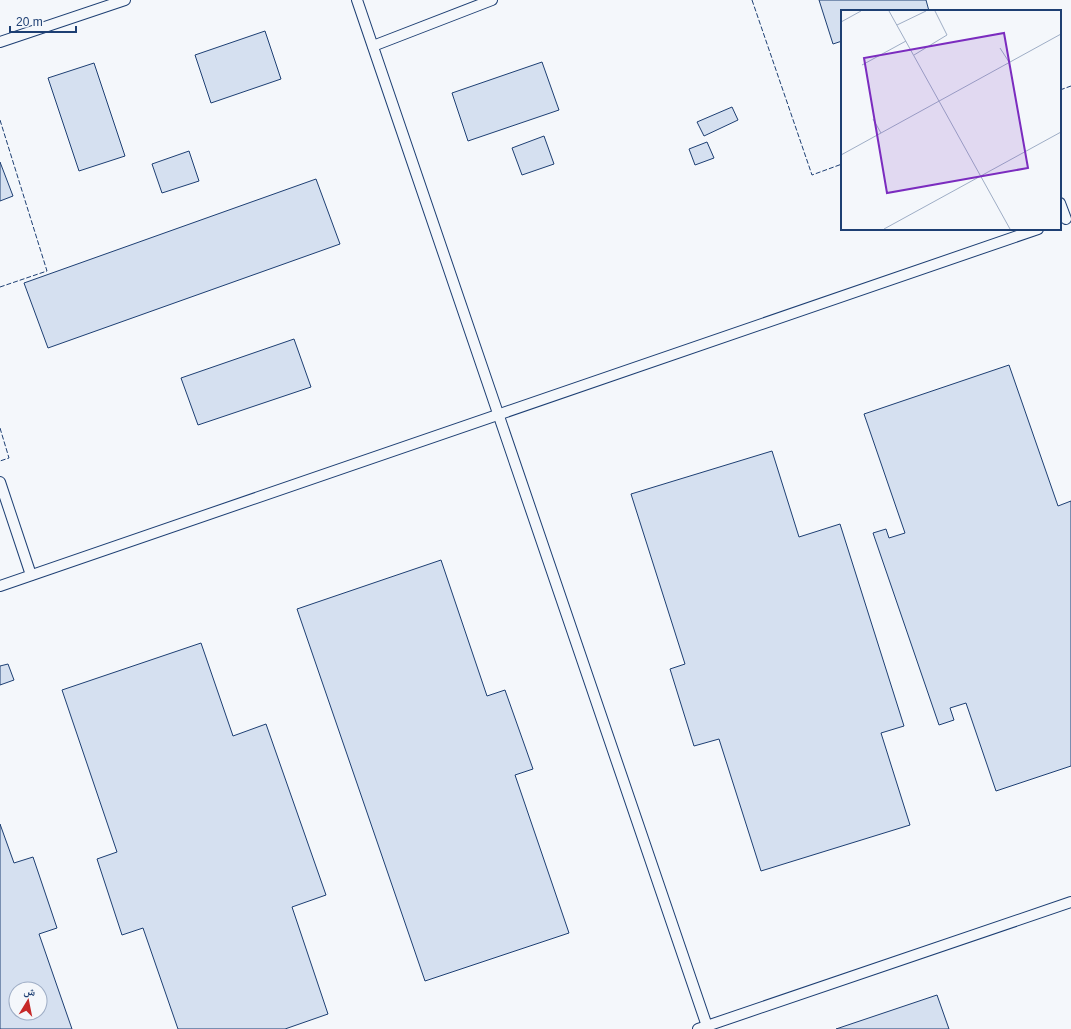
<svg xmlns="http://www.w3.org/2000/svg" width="1071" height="1029" font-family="Arial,'Noto Naskh Arabic',sans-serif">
<rect width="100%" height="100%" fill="#f4f7fb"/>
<g fill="#d5e0f0" stroke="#1d3f73" fill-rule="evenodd">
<polygon points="819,0 926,0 929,11 842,11 842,41 833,44"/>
<polygon points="265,31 281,79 211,103 195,55"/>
<polygon points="542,62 559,110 468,141 452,93"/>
<polygon points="94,63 125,156 79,171 48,78"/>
<polygon points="732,107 738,120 704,136 697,122"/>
<polygon points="544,136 554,164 522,175 512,148"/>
<polygon points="707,142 714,158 695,165 689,149"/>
<polygon points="189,151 199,181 162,193 152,164"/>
<polygon points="0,162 13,196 0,201"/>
<polygon points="316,179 340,244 48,348 24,283"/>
<polygon points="294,339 311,387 198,425 181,378"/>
<polygon points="1009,365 1058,506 1071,501 1071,766 996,791 966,703 950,708 954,720 939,725 873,533 886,529 889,538 905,533 864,414"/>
<polygon points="772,451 799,537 840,524 904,726 881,733 910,825 761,871 719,739 694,746 670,669 685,664 631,494"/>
<polygon points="441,560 487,696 505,690 533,769 515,775 569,933 425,981 297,609"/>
<polygon points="201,643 233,736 266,724 326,895 292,907 328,1014 285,1029 178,1029 143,928 122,935 97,859 117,852 62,690"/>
<polygon points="8,664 14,680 0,685 0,666"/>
<path d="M0,824L14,863L33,857L57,928L39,934L72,1029H0ZM16,989H40V1013H16Z"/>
<polygon points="937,995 949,1029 836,1029"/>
</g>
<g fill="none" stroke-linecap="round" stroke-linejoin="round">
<g stroke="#1d3f73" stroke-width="12">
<g id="service">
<polyline points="357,0 708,1029"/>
<polyline points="0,42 125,0"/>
<polyline points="373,46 492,0"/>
<polyline points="1060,203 1066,219"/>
<polyline points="0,482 31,575"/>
<polyline points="0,586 1038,229"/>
<polyline points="698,1029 1071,902"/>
</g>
</g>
<use href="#service" stroke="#f4f7fb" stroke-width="10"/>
<g stroke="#1d3f73" stroke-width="1" stroke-dasharray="5 2" stroke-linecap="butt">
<polyline points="752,0 812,175 842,164"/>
<polyline points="1060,90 1071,86"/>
<polyline points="0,120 47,271 0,287"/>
<polyline points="0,428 9,458 0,461"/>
</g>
</g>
<g transform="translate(841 10)">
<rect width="220" height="220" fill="#f4f7fb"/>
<path fill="none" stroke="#9eadc5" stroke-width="1" d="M48,1L169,219M0,12L20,1M56,15L85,1M159,38L168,52M73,45L106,25L94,1M21,55L65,31M32,109L40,123M0,145L220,24M43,219L220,122"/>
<path fill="#7b2cbf" fill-opacity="0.15" stroke="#7b2cbf" stroke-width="2" d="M163,23L187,158L46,183L23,48Z"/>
<rect width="220" height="220" fill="none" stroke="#1d3f73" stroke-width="2"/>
</g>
<g transform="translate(28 1001) rotate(10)"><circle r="19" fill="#f4f7fb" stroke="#9eadc5"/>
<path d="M0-3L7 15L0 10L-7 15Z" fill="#c62828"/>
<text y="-6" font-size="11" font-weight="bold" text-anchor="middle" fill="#1d3f73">ش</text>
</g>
<path d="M10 26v6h66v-6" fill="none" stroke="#1d3f73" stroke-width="2"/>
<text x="16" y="26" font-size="12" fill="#1d3f73" stroke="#f4f7fb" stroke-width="3" paint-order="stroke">20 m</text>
</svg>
